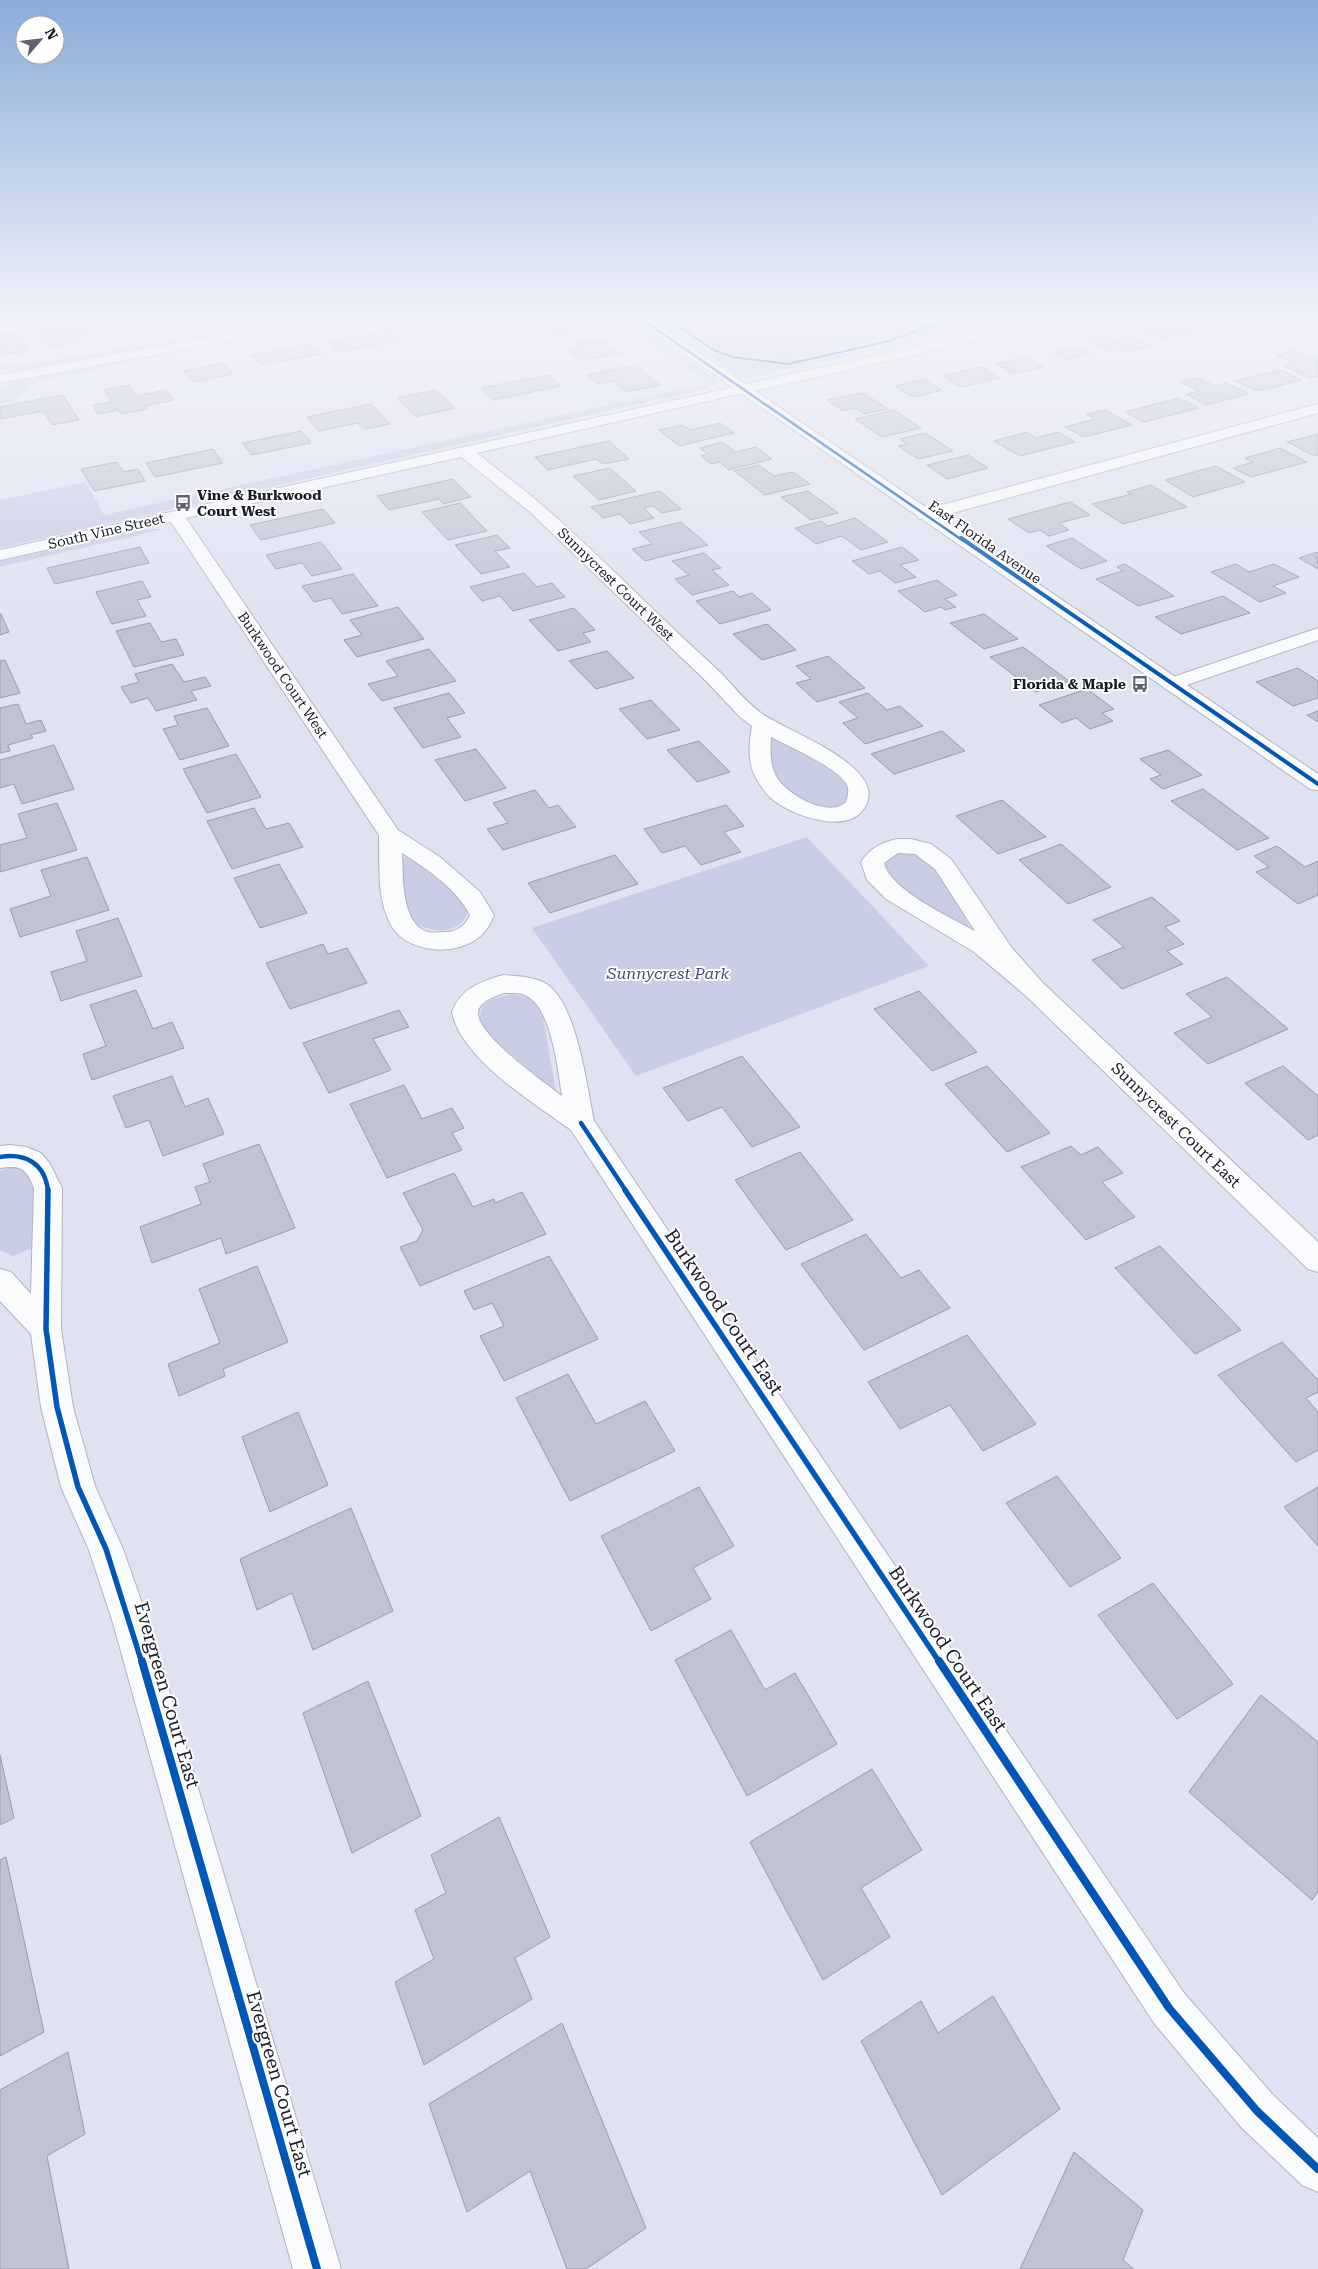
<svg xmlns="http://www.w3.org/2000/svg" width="1318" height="2269" font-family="'Roboto Serif',serif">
<rect width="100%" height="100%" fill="#e0e2f1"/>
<g fill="#c9cde5">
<polygon points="292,318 313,318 28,369 7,371 0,369 0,362 17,366"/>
<path d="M345,318H363L160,355L38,382L17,399L0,403V392C8,388 12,382 20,379Z"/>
<polygon points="616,318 628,318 707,373 715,379 715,383 705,389 0,548 0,500 86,482 104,515 709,383"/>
<polygon points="655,318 1021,318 742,379"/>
<polygon points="147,529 164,529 0,567 0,561"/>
<path d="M770,738C789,746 841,771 849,790C850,794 850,801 850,805L828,809L794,798L767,769Z"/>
<polygon points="807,837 929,966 636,1076 532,928"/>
<path d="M907,850C944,863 956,893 969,927C950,916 896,891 886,874C882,867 888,859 892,852Z"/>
<path d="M402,857H409L461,893L469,904C468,926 447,935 427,928C421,927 415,922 410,918L405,903Z"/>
<path d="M513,994L527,997L541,1006L556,1092L481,1029C476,1003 490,998 513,994Z"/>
<polygon points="9,1168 22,1168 39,1188 32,1248 13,1256 0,1250 0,1171"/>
</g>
<g fill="#c1c3d2" stroke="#9a9ca8">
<polygon points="139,318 203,318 204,319 127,332 119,321"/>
<polygon points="452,318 466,318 473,323 425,332 416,324"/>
<polygon points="486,318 523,318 493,323"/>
<polygon points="555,318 571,318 586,329 557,335 539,321"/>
<polygon points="1201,318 1243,318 1248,320 1203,330 1190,324 1206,320"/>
<polygon points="112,319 117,327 74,335 79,342 47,347 38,332"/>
<polygon points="1172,321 1195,332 1160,339 1137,328"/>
<polygon points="388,331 399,341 339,352 329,342"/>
<polygon points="17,332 28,351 2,355 0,351 0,335"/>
<polygon points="1106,336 1113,340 1132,336 1152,346 1124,352 1118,349 1108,351 1087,340"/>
<polygon points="601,339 620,353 581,361 568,351 579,348 573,344"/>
<polygon points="312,344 322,354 260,365 251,355"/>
<polygon points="1076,347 1090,354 1066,360 1052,352"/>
<polygon points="1294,351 1311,359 1318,357 1318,376 1310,378 1284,366 1294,363 1277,355"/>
<polygon points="1026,357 1044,367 1013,374 995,364"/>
<polygon points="224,363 233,374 193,382 184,371"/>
<polygon points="635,365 661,385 626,392 613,381 598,384 586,375"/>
<polygon points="981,367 1000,378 961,387 942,376"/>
<polygon points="1280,370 1302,380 1257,391 1235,381"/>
<polygon points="548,375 561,386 493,400 481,388"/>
<polygon points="1198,378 1215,386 1226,383 1249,394 1206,405 1186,394 1199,391 1180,382"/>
<polygon points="924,379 942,390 913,397 895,386"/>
<polygon points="129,385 137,396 166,390 174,400 145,406 147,409 121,414 118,410 98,414 93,405 112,402 104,390"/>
<polygon points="436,390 455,408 416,417 397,398"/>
<polygon points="863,393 888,409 865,414 855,408 843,411 827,400"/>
<polygon points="63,395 79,420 52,425 43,411 0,419 0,407"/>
<polygon points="1179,398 1199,408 1144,422 1125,412"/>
<polygon points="371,404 390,424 365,429 358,423 319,431 307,417"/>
<polygon points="894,410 921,428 882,437 855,419"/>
<polygon points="1105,410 1132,425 1084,437 1065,427 1095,419 1086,414"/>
<polygon points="720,423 734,433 679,446 659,430 683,425 690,430"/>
<polygon points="301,431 311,443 252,455 242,443"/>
<polygon points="1027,432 1036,438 1058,432 1075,442 1020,456 994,441"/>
<polygon points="925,433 953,451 918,459 898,446 908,444 900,439"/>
<polygon points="1318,434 1318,455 1314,456 1287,442"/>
<polygon points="609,441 629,459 603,464 596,459 548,470 535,457"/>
<polygon points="722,442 735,452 756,447 772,459 729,470 719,462 711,464 701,456 708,454 700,448"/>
<polygon points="1280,448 1307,462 1251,477 1233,468 1253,462 1245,458"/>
<polygon points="213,449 223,463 155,477 146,463"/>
<polygon points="968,455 988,468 947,479 927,465"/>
<polygon points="117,462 123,472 138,469 145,481 94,491 81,469"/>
<polygon points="759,465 774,476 793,472 810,484 765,495 734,471"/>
<polygon points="1216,466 1245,482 1193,497 1165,480"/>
<polygon points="610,468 636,491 599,500 573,476"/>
<polygon points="453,479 471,497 443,504 439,499 389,510 377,496"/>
<polygon points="1151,485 1187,507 1123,524 1092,504 1132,494 1127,492"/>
<polygon points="660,491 681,509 662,513 653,506 644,508 654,518 630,524 620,514 603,518 591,507"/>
<polygon points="808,491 838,513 811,520 781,497"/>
<polygon points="1070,502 1090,515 1059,523 1069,530 1049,536 1040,530 1029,533 1008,519"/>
<polygon points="460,503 487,531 448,540 422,512"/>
<polygon points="323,509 335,523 261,540 250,525"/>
<polygon points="855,518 888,542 861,550 842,536 816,544 795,528 821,521 828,526"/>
<polygon points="681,522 708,545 645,561 632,549 652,544 639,532"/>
<polygon points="497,535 510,548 495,551 510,567 481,574 455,545"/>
<polygon points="1072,538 1107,561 1081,569 1046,546"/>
<polygon points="321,542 342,569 312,576 302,563 276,569 266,555"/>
<polygon points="140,547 149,563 55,584 47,568"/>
<polygon points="902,547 919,560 900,565 916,577 895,583 880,571 869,574 852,561"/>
<polygon points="1317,552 1318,569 1299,558"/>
<polygon points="704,553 721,568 712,570 729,585 692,595 675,579 689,575 672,561"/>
<polygon points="1125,564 1174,596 1138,606 1096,579 1123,571 1117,567"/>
<polygon points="1236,564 1249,572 1274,564 1299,577 1273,586 1286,593 1260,602 1211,572"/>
<polygon points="524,573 537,587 552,583 565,597 513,611 500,596 482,601 470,587"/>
<polygon points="353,574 378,606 342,614 331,598 314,602 302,586"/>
<polygon points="937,580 957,595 945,599 956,607 945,610 941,607 925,612 898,591"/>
<polygon points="142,581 151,597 137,600 146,616 112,624 96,592"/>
<polygon points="733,591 739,597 752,593 771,610 720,624 696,601"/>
<polygon points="1223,596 1250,613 1181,634 1155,617"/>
<polygon points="398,607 424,639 357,657 344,640 362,635 350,620"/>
<polygon points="574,608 595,630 583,633 591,642 558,651 529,620"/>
<polygon points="0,614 1,614 9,632 0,635"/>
<polygon points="984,614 1018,639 984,649 950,623"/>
<polygon points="150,623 161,642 176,639 184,655 134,667 116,631"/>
<polygon points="767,624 796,650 762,660 733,634"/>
<polygon points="1023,647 1069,681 1036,692 990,657"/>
<polygon points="429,649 456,681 382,701 368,684 398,676 386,661"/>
<polygon points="607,651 634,678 596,689 569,661"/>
<polygon points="828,656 865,688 817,702 796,683 811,679 796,666"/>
<polygon points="5,660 20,693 0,698 0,661"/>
<polygon points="172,664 184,682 205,677 211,686 191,691 197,700 156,711 148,698 131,703 121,687 139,682 135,674"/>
<polygon points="1298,668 1318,681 1318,698 1293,706 1256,682"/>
<polygon points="1087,689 1114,709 1102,713 1113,721 1090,729 1076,718 1062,723 1039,705"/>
<polygon points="449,693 465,713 447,718 461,737 423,748 394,708"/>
<polygon points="868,693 887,710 900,706 923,726 865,744 843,723 858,718 839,702"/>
<polygon points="651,700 680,730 647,739 619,709"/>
<polygon points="18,704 26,724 41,720 46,731 31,735 33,738 8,745 10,751 0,753 0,708"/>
<polygon points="207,708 229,746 180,760 163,729 178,725 174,716"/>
<polygon points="1318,711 1318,722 1307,715"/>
<polygon points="942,731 965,751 894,774 871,754"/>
<polygon points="699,741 730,772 697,782 667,750"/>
<polygon points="54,745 74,789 22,804 14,784 0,788 0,760"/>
<polygon points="476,749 506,788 465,801 435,760"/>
<polygon points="1168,750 1202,775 1163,789 1150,779 1161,775 1140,759"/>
<polygon points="236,754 261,797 207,813 183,769"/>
<polygon points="1203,789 1269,838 1237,850 1171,801"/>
<polygon points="535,790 549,808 558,805 576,827 503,850 487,829 508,823 493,803"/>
<polygon points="1002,800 1046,837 998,854 956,816"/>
<polygon points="57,803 77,850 0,872 0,845 27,838 18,814"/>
<polygon points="726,805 744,826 724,832 741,852 701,865 685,846 662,853 644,829"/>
<polygon points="254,808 266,829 289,823 303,847 232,869 207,821"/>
<polygon points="1061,844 1111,887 1068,904 1019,860"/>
<polygon points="1277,846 1305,867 1318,861 1318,895 1298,904 1256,872 1269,867 1254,856"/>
<polygon points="615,855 638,884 550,913 528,883"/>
<polygon points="87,857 109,910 20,937 10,909 51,896 41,870"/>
<polygon points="279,864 307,913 260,928 234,878"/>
<polygon points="1152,897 1180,921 1165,927 1184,944 1167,951 1183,964 1122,989 1092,960 1124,947 1093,920"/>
<polygon points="118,918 142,976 61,1001 51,972 87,961 76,931"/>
<polygon points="323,944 328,954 347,948 367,983 290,1009 266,963"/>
<polygon points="1227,977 1288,1029 1208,1064 1174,1033 1212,1017 1186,994"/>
<polygon points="136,990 153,1029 172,1022 184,1048 92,1080 83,1054 106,1046 90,1005"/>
<polygon points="919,991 977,1052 932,1071 874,1009"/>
<polygon points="399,1010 409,1027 373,1039 391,1070 329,1093 303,1043"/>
<polygon points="742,1056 800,1127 752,1147 722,1107 688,1121 663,1088"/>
<polygon points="987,1066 1050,1133 1007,1152 945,1084"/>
<polygon points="1283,1066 1318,1096 1318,1135 1308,1140 1245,1083"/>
<polygon points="172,1076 185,1107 208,1098 224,1134 163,1156 149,1120 126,1128 113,1096"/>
<polygon points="404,1085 422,1119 452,1108 464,1128 452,1133 462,1150 387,1178 350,1104"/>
<polygon points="259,1144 295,1228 226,1254 221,1238 152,1263 140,1227 201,1204 195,1187 210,1182 203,1164"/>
<polygon points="1071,1146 1081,1155 1098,1147 1123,1173 1102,1182 1135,1217 1086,1240 1021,1167"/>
<polygon points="800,1152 853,1220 786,1250 735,1180"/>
<polygon points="454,1173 473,1207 494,1199 495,1203 522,1192 546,1234 420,1286 400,1247 417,1241 423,1230 403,1193"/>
<polygon points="866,1234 901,1278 919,1270 950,1308 864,1350 801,1264"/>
<polygon points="1160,1246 1241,1330 1195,1354 1115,1268"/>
<polygon points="549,1256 598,1339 504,1381 480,1336 504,1326 492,1303 474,1310 464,1291"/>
<polygon points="257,1266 288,1342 223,1369 225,1376 179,1396 168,1364 220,1343 199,1289"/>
<polygon points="967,1335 1036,1424 983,1451 950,1405 900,1429 868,1382"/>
<polygon points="1282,1342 1318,1380 1318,1392 1306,1398 1318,1412 1318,1450 1296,1462 1218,1375"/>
<polygon points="568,1374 596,1424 645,1401 675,1451 570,1501 516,1398"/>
<polygon points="298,1412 328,1485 270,1512 242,1437"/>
<polygon points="1057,1476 1121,1558 1070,1587 1006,1503"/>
<polygon points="699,1487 734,1546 693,1568 711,1599 651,1631 601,1536"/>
<polygon points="1318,1487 1318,1546 1284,1507"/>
<polygon points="351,1508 393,1611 313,1650 292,1593 257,1610 240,1559"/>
<polygon points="1153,1583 1233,1684 1177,1719 1098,1615"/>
<polygon points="731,1630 765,1690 795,1673 837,1744 747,1796 675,1660"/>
<polygon points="368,1681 421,1816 352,1853 303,1713"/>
<polygon points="1261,1695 1318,1742 1318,1891 1312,1900 1189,1792"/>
<polygon points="0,1755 14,1818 0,1825"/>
<polygon points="872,1769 922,1850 861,1888 890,1937 823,1980 750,1842"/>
<polygon points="499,1817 550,1937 515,1958 532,1999 424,2065 395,1982 434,1959 415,1910 446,1893 431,1855"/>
<polygon points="6,1857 44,2032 0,2056 0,1860"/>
<polygon points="993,1996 1060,2109 942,2195 861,2041 921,2001 938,2033"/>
<polygon points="562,2023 646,2228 586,2269 567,2269 530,2171 467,2212 429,2104"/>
<polygon points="68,2052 85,2134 47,2156 69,2269 0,2269 0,2090"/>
<polygon points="1074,2152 1143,2210 1123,2260 1134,2269 1020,2269"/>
</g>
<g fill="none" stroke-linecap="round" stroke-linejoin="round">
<g stroke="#b1b3c0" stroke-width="2">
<g id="minor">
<polygon points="316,318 343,318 336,322 0,383 0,375"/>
<path d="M743,385L750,389L748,392L477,453C498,470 521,487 542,505C590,547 636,593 682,637C695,649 708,661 721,673C734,687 746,702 761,713C785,731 897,769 862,811C843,834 791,815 772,799C765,793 760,785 756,778C747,762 749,743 752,726L740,717L706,681L530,512L461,457L186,518L398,830L440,857L480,892L494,915C491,923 486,932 479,937C456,957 406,953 391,925C376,898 380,864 379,835L171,522L0,560V550ZM771,737C790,747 834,766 846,783C850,789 848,796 846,802C829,819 785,794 776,776C770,764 770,750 771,737ZM402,853C427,869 456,888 470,915C466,925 457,932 446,932C438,932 430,934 423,930C401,918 403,874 402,853Z"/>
<polygon points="1318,404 1318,413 931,519 919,519 917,515 919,511"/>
<polygon points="1318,628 1318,640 1178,688 1171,690 1164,688 1161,684 1164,680"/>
<path d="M897,839H911L931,844L951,859L1012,948L1043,983L1318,1242V1272L1308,1269L1025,995L974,952L886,899L867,880L861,862C870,848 881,843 897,839ZM898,853L915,854L935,869L975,931C950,917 890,890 884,863Z"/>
<path d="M503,975C517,976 536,977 548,985C577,1006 587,1087 594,1121L1184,1993L1273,2095L1318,2138V2192L1302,2185L1241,2127L1154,2023L571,1130C534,1103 461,1059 452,1012C461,988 480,982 503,975ZM504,993C513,993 523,992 530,998C552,1014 558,1070 562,1096C544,1082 478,1036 478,1013C478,1002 496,996 504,993Z"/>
<path d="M10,1145L26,1147L41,1153L50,1164L62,1188L61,1329L73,1407L95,1486L123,1549L149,1623L341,2269H293L113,1623L89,1550L61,1487L41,1407L31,1334L0,1301V1269L11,1272L31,1294L34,1188C26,1168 21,1165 0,1168V1146Z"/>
</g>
</g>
<g stroke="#b1b3c0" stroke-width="2">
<polygon id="major" points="633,318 648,318 746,384 1044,318 1066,318 1065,321 1060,322 755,391 1318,774 1318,790 1310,789"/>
</g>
<use href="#minor" fill="#fafbfd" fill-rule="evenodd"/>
<use href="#major" fill="#fafbfd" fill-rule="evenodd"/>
<g stroke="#fff" stroke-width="4.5">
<g id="cycleway-far4">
<polyline points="640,318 962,540"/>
<polyline points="666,318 714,350 733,357 788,364 889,341 929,326 1007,318"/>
</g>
</g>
<g stroke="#fff" stroke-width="6">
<polyline id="cycleway-far3" points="961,538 1318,784"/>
</g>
<g stroke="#fff" stroke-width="8">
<g id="cycleway-far2">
<polyline points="581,1123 626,1191"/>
<path d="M0,1157C25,1153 45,1163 48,1191"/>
</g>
</g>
<g stroke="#fff" stroke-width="9">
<g id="cycleway-far1">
<polyline points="48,1190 46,1329 57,1407 78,1487 106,1549 142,1663"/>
<polyline points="625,1190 940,1663"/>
</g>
</g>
<g stroke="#fff" stroke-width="11">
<g id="cycleway">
<polyline points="142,1661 317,2269"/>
<polyline points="939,1661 1169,2008 1257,2111 1318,2169"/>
</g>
</g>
<use href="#cycleway-far4" stroke="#0057b8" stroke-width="2.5"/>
<use href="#cycleway-far3" stroke="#0057b8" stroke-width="4"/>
<use href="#cycleway-far2" stroke="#0057b8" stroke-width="4.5"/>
<use href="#cycleway-far1" stroke="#0057b8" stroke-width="5.5"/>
<use href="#cycleway" stroke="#0057b8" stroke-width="8"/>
</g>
<linearGradient id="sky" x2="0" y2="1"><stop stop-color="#89acd8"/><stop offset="0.5" stop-color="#f1f2f9"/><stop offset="1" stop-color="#f1f2f9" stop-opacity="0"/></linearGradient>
<rect width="1318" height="635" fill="url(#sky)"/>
<defs>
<g id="bus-bare" transform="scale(1.35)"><path d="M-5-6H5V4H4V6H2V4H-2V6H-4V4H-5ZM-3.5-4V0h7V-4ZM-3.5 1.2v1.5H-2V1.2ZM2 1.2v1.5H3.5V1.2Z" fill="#5f616e" stroke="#fff" stroke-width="2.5" paint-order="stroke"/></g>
</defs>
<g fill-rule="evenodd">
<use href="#bus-bare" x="183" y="503"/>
<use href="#bus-bare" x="1140" y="684"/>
</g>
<g text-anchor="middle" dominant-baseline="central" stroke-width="4" stroke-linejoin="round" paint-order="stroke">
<g font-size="14" font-weight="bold" fill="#191b28" stroke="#fff" text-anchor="start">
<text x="197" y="495">Vine &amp; Burkwood<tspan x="197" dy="16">Court West</tspan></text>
<text x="1126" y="684" text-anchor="end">Florida &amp; Maple</text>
</g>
<g font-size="14" fill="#191b28" stroke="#fff">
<text transform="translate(106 531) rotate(-13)">South Vine Street</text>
<text transform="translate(985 542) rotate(35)">East Florida Avenue</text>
<text transform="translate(616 584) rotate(44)">Sunnycrest Court West</text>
<text transform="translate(283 675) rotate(56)">Burkwood Court West</text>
</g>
<g font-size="16" font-style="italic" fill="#464b84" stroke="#fff">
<text x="668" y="973">Sunnycrest Park</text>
</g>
<g font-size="16" fill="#191b28" stroke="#fff">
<text transform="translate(1176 1125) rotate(44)">Sunnycrest Court East</text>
</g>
<g font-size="19" fill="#191b28" stroke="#fff">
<text transform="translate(724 1312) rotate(56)">Burkwood Court East</text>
<text transform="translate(948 1649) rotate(56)">Burkwood Court East</text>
<text transform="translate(167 1695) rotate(74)">Evergreen Court East</text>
<text transform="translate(279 2084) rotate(74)">Evergreen Court East</text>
</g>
</g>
<g transform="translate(40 40) rotate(62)"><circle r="24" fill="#ffffff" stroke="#a3a4a9"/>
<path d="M0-4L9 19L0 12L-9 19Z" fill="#5f616e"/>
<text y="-8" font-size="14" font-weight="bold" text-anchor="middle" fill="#191b28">N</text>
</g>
</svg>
